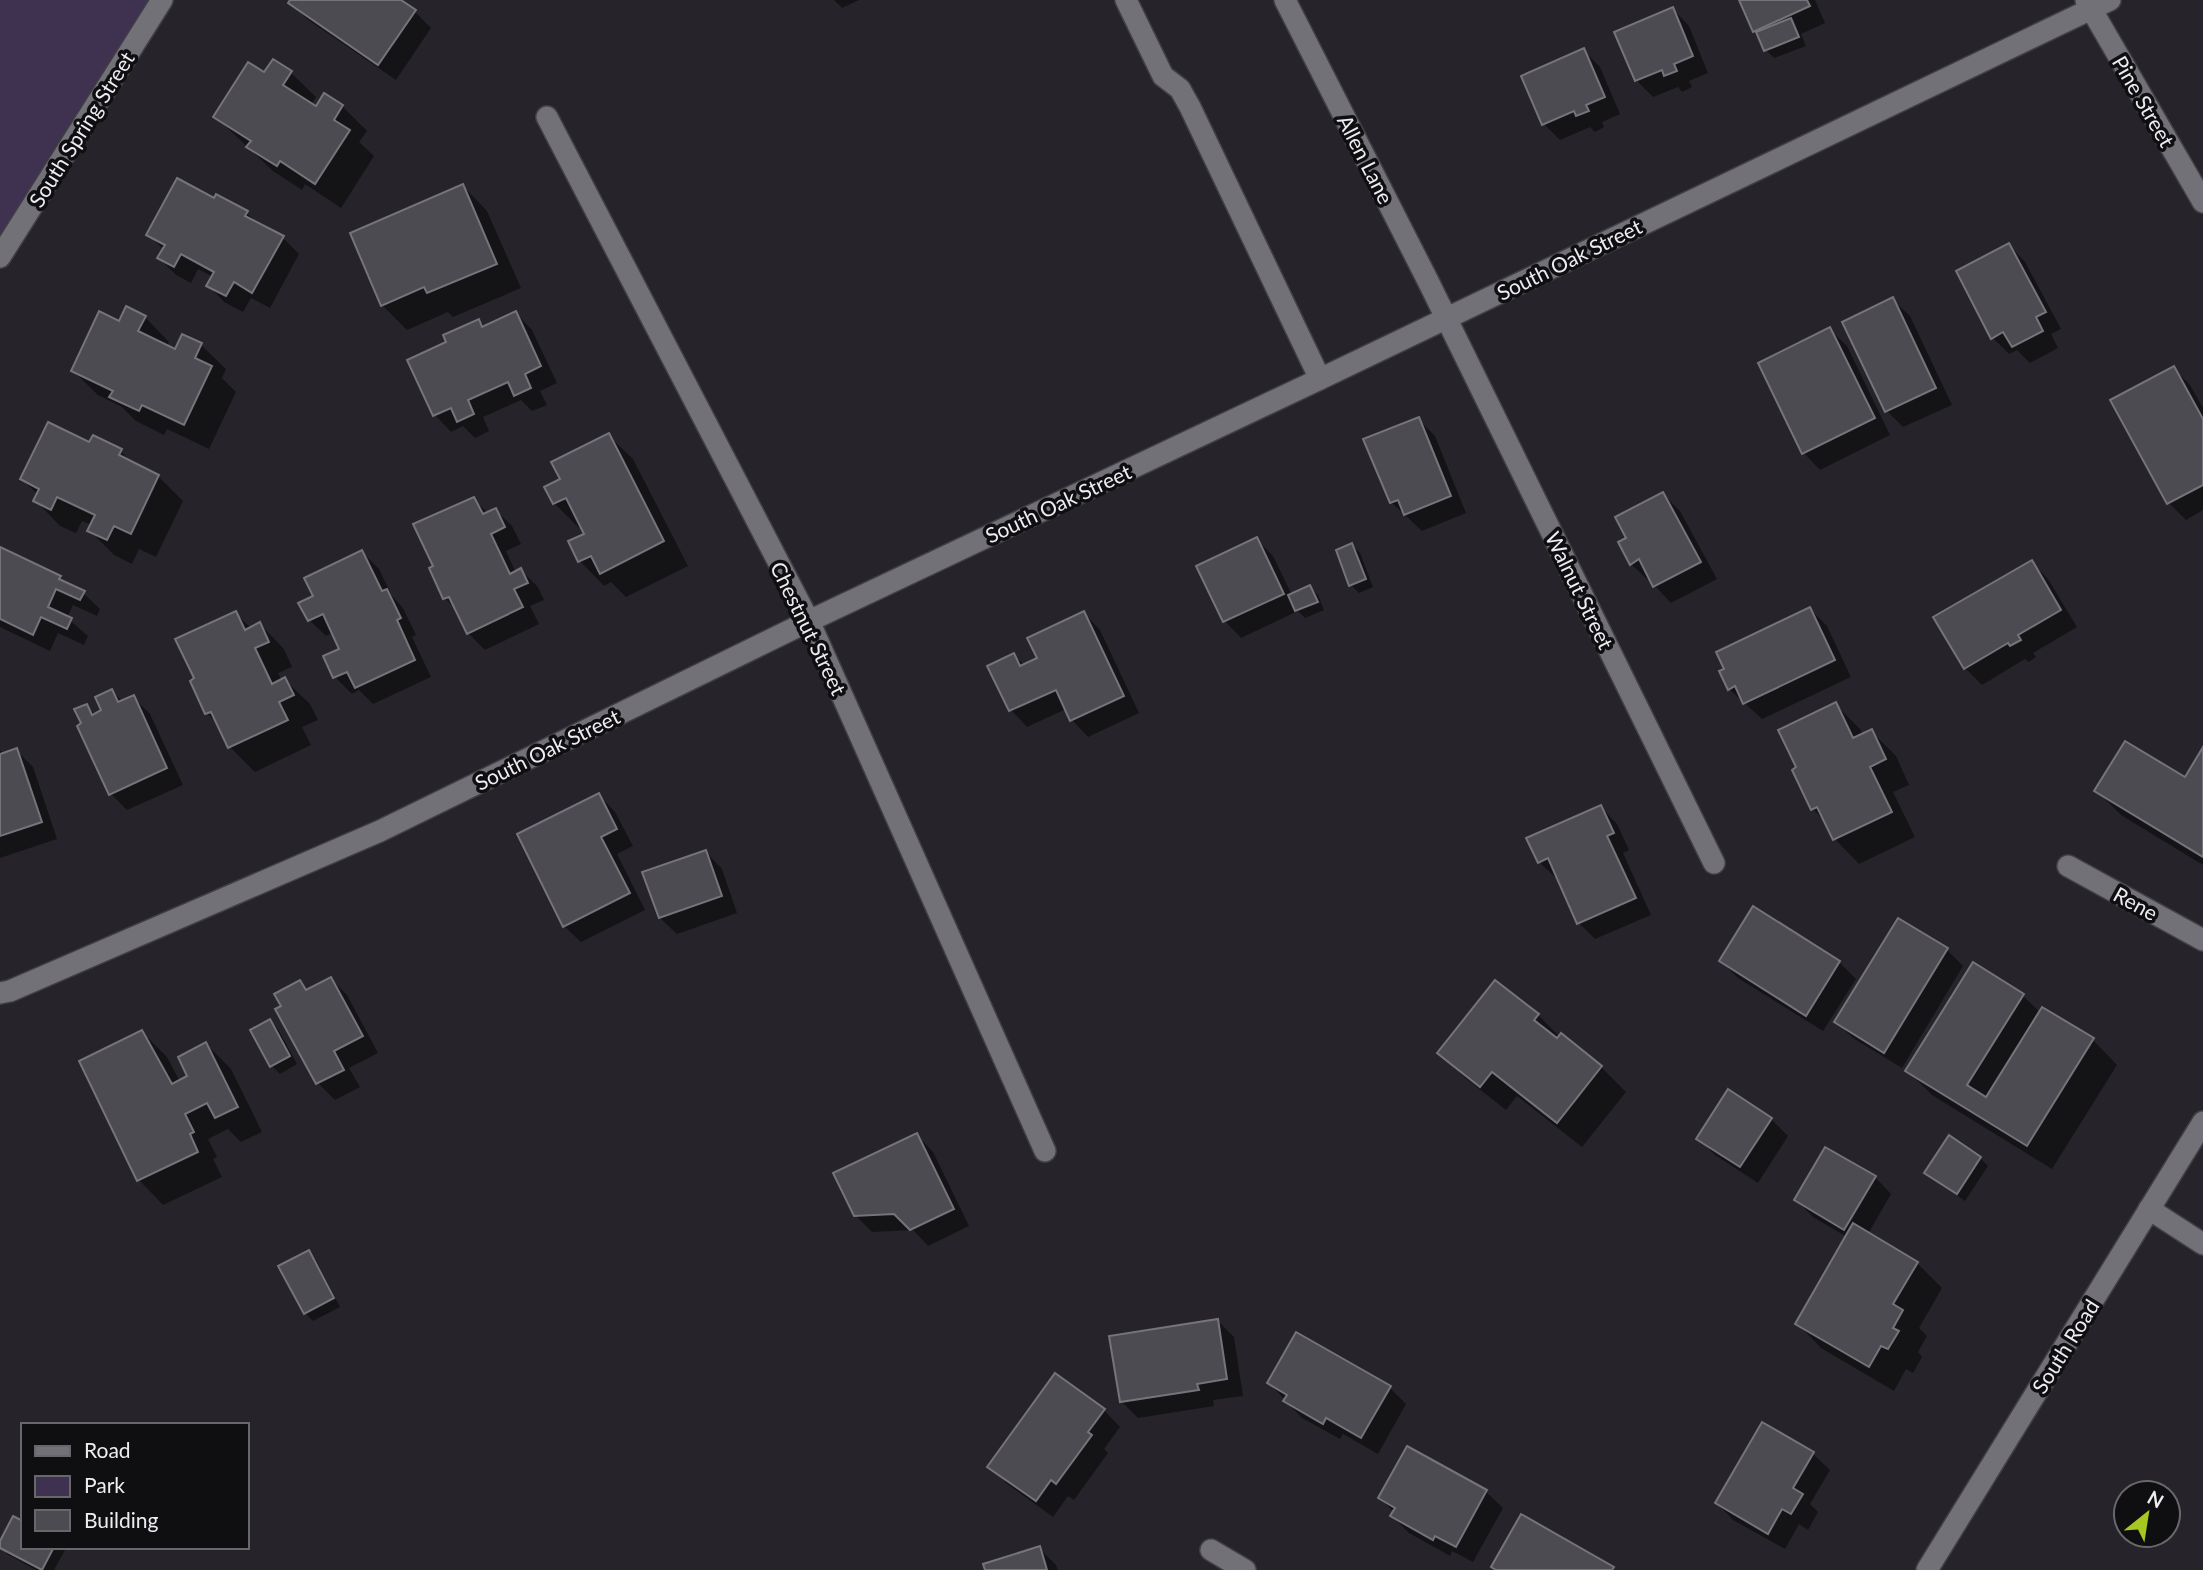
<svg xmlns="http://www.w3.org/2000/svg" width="2203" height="1570" font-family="Lato,sans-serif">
<rect width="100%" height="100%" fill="#26242a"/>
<polygon fill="#3e3250" points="0,0 162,0 0,257"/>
<g fill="#0007">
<polygon points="292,0 398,0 415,12 431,28 396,80 307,19 290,2"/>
<polygon points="834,0 859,0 842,8"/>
<polygon points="1740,0 1815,0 1825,23 1801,34 1806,46 1774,58 1766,50 1760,37 1755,31"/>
<polygon points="1673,9 1689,26 1708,73 1689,81 1692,87 1682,92 1678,87 1653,97 1636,80"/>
<polygon points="1584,51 1600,67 1620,114 1602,122 1604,127 1595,132 1590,127 1560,140 1544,124"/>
<polygon points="273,62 291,73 316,97 311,105 316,109 342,106 367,131 359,142 374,156 341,208 305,184 302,190 273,171 215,116 265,75"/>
<polygon points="463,186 487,211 521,288 453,317 448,312 407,330 382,305"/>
<polygon points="215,200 247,213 259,225 283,238 299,254 270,308 251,298 243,312 224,302 208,285 213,277 198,269 191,283 176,275 159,258 164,250 149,235"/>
<polygon points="2009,245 2025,262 2061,329 2051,334 2058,348 2030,363 2017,350 2009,354 1993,338"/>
<polygon points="1893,300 1910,316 1952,405 1903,427 1887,411"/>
<polygon points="516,313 532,330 557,383 540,391 547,405 532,411 521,400 483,417 489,431 475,438 463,426 451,432 435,415 410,361 448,343 478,321 485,328"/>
<polygon points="145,317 169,342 167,347 176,351 183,336 201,345 226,369 222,378 236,392 209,449 167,429 164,435 136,421 122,407 98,395 73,371 120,323"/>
<polygon points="1830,330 1847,346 1890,435 1820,470 1804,453"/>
<polygon points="2173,368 2190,385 2203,408 2203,510 2186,520 2169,503 2112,401"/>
<polygon points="1418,419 1435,436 1466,513 1422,531 1391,502"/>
<polygon points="608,435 633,459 688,566 626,597 611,582 604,586 580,561 586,535 582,526 579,528 554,503 562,480"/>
<polygon points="90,444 120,451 134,465 158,476 183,501 156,557 139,549 132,564 114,555 89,530 92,525 82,521 76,533 60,526 36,501 38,495 22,479"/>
<polygon points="1663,494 1680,511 1717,579 1671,603 1655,586 1651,579 1648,580 1631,564 1628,539"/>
<polygon points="473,499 488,513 496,510 512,526 521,544 506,551 516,573 521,570 538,587 544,600 530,606 539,624 485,650 468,633 458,612 445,598"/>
<polygon points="1257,540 1273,556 1292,595 1310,587 1318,595 1324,610 1305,618 1298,611 1241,638 1225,621 1199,567"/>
<polygon points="1352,545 1360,553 1373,587 1359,593 1351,585"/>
<polygon points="0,549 60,577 68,585 83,593 100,609 97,616 73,605 67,618 88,636 84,645 58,633 50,651 0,627"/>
<polygon points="362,552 379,569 392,596 403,608 416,635 412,637 431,677 373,704 359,690 352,694 335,677 341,650 332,633 326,636 309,620 315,597"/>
<polygon points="2031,562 2048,579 2077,627 2033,653 2036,657 2029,662 2025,659 1982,685 1965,668"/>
<polygon points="1810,609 1827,626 1851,677 1762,719 1729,689"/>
<polygon points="235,613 251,628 260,624 284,649 292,667 278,673 282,681 285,680 310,704 318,720 302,727 311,745 255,772 230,747 220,727 207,713"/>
<polygon points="1084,613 1100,630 1139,713 1088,737 1072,720 1066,709 1027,727 1011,710 990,666 1014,655 1025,666 1039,658"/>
<polygon points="112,691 123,702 133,697 150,714 183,785 127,810 111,794 83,724 86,706 96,715 103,711"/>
<polygon points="1835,704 1860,729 1863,735 1871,731 1896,756 1909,785 1893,792 1915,837 1859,864 1835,839 1826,823 1813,809"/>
<polygon points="0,750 4,754 16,750 33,767 57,839 0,858"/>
<polygon points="2203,751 2203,865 2121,815 2097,791 2186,779"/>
<polygon points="599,795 615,812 633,846 617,854 645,910 581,942 564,926"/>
<polygon points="1601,807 1617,824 1629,850 1623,853 1651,915 1595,939 1579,923 1558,877 1556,878 1539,862"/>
<polygon points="706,852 722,869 737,913 677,934 660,918"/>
<polygon points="1946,949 1963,966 1902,1068 1853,1038 1836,1022"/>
<polygon points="1721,961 1839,962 1856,979 1823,1031 1738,978"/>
<polygon points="331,979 347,995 378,1053 349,1068 360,1087 335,1100 318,1083 278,1010 283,1007 300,982 308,991"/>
<polygon points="2022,995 2041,1013 2093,1040 2117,1065 2052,1169 1932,1095 1908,1071"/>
<polygon points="1538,1015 1560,1037 1561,1036 1601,1067 1626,1092 1582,1147 1517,1096 1506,1110 1464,1077 1439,1052"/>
<polygon points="270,1021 278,1029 297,1064 280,1074 272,1066 253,1031"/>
<polygon points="142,1032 167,1057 180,1082 190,1077 206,1044 231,1069 262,1132 241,1142 228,1129 208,1139 217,1157 213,1159 222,1177 163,1205 139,1180 81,1062"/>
<polygon points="1729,1092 1771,1119 1788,1136 1758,1183 1715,1155 1698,1138"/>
<polygon points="917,1135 933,1152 969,1226 928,1246 913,1230 872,1232 855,1215"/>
<polygon points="1980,1158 1988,1166 1965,1201 1935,1180 1927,1172"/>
<polygon points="1875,1177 1891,1194 1868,1234 1917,1263 1942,1288 1919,1328 1927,1336 1918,1352 1922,1357 1913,1373 1906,1369 1894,1391 1821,1348 1797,1323 1847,1237 1813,1217 1796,1200"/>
<polygon points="308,1252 316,1260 340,1307 313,1321 305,1313"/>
<polygon points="1218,1321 1234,1337 1243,1396 1213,1400 1214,1406 1138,1418 1121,1401"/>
<polygon points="1269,1383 1390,1388 1406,1404 1378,1454 1343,1434 1340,1439 1302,1418"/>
<polygon points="1104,1410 1120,1427 1104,1449 1108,1453 1074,1500 1068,1496 1053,1517 1006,1483 990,1466"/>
<polygon points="1408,1448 1486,1492 1503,1508 1473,1562 1452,1551 1450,1556 1409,1533 1392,1516 1394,1512 1380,1498"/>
<polygon points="1813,1454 1830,1470 1810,1504 1818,1512 1808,1530 1799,1524 1785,1549 1733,1520 1717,1503"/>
<polygon points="0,1545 63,1547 65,1550 54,1570 36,1570 7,1554"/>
<polygon points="1039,1548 1056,1565 1058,1570 987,1570"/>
</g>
<g fill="#4d4b52" stroke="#76747b" stroke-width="2">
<polygon points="290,0 401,0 416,10 378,65 288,3"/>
<polygon points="1739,0 1807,0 1810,6 1753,32"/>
<polygon points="1673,7 1693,56 1674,64 1677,71 1664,76 1662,70 1635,81 1614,32"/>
<polygon points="1791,18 1799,37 1764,51 1756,32"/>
<polygon points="1584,48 1605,97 1586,105 1589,111 1576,116 1574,111 1542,125 1521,76"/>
<polygon points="273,59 292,71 283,85 316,106 324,93 343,105 334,120 350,130 315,184 280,161 277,166 246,147 251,141 213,117 248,62 264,72"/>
<polygon points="177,178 214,198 216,194 248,211 245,216 284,236 252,293 234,282 226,296 206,286 214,272 181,254 174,267 157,258 165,245 146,235"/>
<polygon points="463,184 497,264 427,293 424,287 381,306 350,233"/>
<polygon points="2009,243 2046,312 2036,317 2043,331 2012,347 2003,332 1991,339 1956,271"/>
<polygon points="1893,297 1936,388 1885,412 1842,322"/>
<polygon points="126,306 146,316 138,331 175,349 182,334 202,343 195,358 212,366 184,425 142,405 139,411 109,397 113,391 71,371 99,311 119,321"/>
<polygon points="516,311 541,366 525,374 531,388 514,396 508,382 468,400 474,414 457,422 451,408 433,416 407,360 446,342 443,335 479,319 482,327"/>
<polygon points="1830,327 1875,418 1802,454 1758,363"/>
<polygon points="2174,366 2203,419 2203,485 2167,504 2110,400"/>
<polygon points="1419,417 1451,496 1404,515 1398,500 1390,503 1363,439"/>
<polygon points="48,422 89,442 93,435 122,449 119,455 159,475 131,534 114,526 107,540 87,531 95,515 57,497 51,510 33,501 39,489 20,479"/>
<polygon points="609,433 664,541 600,574 591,556 578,562 568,541 584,534 566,498 553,504 544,487 560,479 551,462"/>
<polygon points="1663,492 1701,562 1653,587 1639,559 1630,565 1618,542 1626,538 1615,517"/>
<polygon points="474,497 483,514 496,508 505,527 491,534 510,574 521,568 528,583 514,589 523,607 467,634 449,597 443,599 429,568 433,566 413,524"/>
<polygon points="1257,537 1284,594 1223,622 1196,566"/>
<polygon points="1352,543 1366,579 1349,586 1336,550"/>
<polygon points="0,547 61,576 59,579 85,591 80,600 56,589 48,607 72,618 67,629 41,617 33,635 0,619"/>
<polygon points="362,550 382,591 387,589 401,618 397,620 415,660 355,688 347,672 333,678 323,656 339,649 323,614 308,621 298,603 313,596 304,578"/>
<polygon points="2032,560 2061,610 2018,635 2021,640 2010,646 2008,643 1964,669 1933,617"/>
<polygon points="1310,585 1318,602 1295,611 1288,595"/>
<polygon points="1810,607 1835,660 1743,704 1735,686 1728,690 1719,671 1724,669 1716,652"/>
<polygon points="236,611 245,630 260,622 269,642 255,648 272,684 285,677 294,695 279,702 288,720 228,748 211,712 205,714 190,681 194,678 175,639"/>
<polygon points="1084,611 1124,696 1070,721 1056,690 1009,711 987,666 1014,653 1020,666 1037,658 1027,638"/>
<polygon points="112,689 118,702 134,695 167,768 109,795 77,726 81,723 74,709 87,704 92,715 101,710 95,697"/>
<polygon points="1836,702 1853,738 1872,729 1886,759 1870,767 1892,812 1833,840 1817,807 1811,810 1792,770 1796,767 1778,730"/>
<polygon points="2125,741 2185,777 2203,747 2203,857 2094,791"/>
<polygon points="17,748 42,822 0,836 0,754"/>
<polygon points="599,793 617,829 601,837 630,893 563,927 517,834"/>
<polygon points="1601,805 1614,833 1607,836 1636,898 1577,924 1548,858 1538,863 1526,838"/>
<polygon points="706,850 722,896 659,918 642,872"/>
<polygon points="1753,906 1840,961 1806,1016 1719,961"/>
<polygon points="1898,918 1948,948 1884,1053 1834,1022"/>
<polygon points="1973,962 2024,994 1967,1085 1986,1097 2042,1007 2094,1038 2027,1146 1905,1071"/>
<polygon points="331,977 363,1036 334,1051 344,1070 316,1084 275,1009 281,1006 274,994 300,980 306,990"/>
<polygon points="1495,980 1539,1014 1534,1020 1557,1038 1561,1033 1602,1066 1557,1123 1492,1072 1480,1087 1437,1053"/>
<polygon points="270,1019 290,1056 270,1067 250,1030"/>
<polygon points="142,1030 172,1084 187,1076 178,1057 206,1042 238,1107 215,1118 207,1103 185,1114 194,1132 190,1134 198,1152 137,1181 79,1061"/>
<polygon points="1728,1089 1772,1118 1740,1167 1696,1139"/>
<polygon points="917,1133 954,1209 910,1230 894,1214 854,1216 833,1173"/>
<polygon points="1949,1135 1981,1157 1957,1194 1924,1173"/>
<polygon points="1825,1147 1876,1176 1844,1230 1794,1200"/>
<polygon points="1853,1223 1918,1262 1893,1304 1903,1310 1893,1328 1899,1331 1888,1349 1881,1346 1869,1367 1795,1324"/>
<polygon points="309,1250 334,1298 304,1314 278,1266"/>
<polygon points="1218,1319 1227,1379 1197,1384 1199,1390 1120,1402 1109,1336"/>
<polygon points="1296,1332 1391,1386 1361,1438 1326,1418 1323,1424 1283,1401 1287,1395 1267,1383"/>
<polygon points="1055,1373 1105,1409 1088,1432 1092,1435 1056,1484 1051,1480 1036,1501 987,1467"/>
<polygon points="1762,1422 1814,1452 1793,1488 1803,1494 1791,1514 1782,1509 1768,1534 1715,1503"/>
<polygon points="1407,1446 1487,1490 1456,1547 1435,1536 1433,1540 1390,1516 1395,1508 1378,1498"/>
<polygon points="1521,1514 1614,1567 1612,1570 1496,1570 1491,1567"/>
<polygon points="13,1516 23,1521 23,1547 54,1547 42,1570 0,1548 0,1541"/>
<polygon points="1040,1546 1047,1570 985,1570 983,1564"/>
</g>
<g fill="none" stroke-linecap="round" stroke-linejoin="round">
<g stroke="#403f44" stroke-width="24">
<g id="minor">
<polyline points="1126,0 1163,76 1180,89 1190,107 1320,379"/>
<polyline points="1285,0 1428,281 1714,863"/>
<polyline points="2086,0 2203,202"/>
<polyline points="547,117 809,621 1045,1151"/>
<polyline points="0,257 162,0"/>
<polyline points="2068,866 2203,940"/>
<polyline points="0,993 10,991 380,831 809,621 1320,379 2110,0"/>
<polyline points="2149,1209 2203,1244"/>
<polyline points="1211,1550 1245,1570"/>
<polyline points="1927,1570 2203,1122"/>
</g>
</g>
<use href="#minor" stroke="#737178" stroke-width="21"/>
</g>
<g text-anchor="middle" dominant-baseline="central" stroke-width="7" stroke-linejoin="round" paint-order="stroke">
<g font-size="21" fill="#eeecf1" stroke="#0f0e11">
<text transform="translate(2144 101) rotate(60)">Pine Street</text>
<text transform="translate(81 129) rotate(-58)">South Spring Street</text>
<text transform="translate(1366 159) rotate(63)">Allen Lane</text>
<text transform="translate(1569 259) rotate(-26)">South Oak Street</text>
<text transform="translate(1058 503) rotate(-25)">South Oak Street</text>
<text transform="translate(1580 590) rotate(64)">Walnut Street</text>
<text transform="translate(809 628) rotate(64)">Chestnut Street</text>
<text transform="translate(547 749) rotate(-26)">South Oak Street</text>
<text transform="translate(2136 903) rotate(29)">Rene</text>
<text transform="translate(2065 1346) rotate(-58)">South Road</text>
</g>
</g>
<rect x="21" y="1423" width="228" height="126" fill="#0f0e11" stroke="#68676b" stroke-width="2"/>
<rect x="35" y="1446" width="35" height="10" fill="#737178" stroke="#68676b" stroke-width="2"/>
<text x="84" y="1458" font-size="21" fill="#eeecf1">Road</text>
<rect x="35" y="1476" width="35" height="21" fill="#3e3250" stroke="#68676b" stroke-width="2"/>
<text x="84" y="1493" font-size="21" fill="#eeecf1">Park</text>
<rect x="35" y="1510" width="35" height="21" fill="#4d4b52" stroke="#68676b" stroke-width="2"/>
<text x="84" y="1528" font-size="21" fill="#eeecf1">Building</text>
<g transform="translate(2147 1514) rotate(30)"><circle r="33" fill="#0f0e11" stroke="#68676b" stroke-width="2"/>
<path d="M0-5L12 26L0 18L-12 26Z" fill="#a6c821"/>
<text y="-10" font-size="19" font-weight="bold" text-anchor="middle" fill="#eeecf1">N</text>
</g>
</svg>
